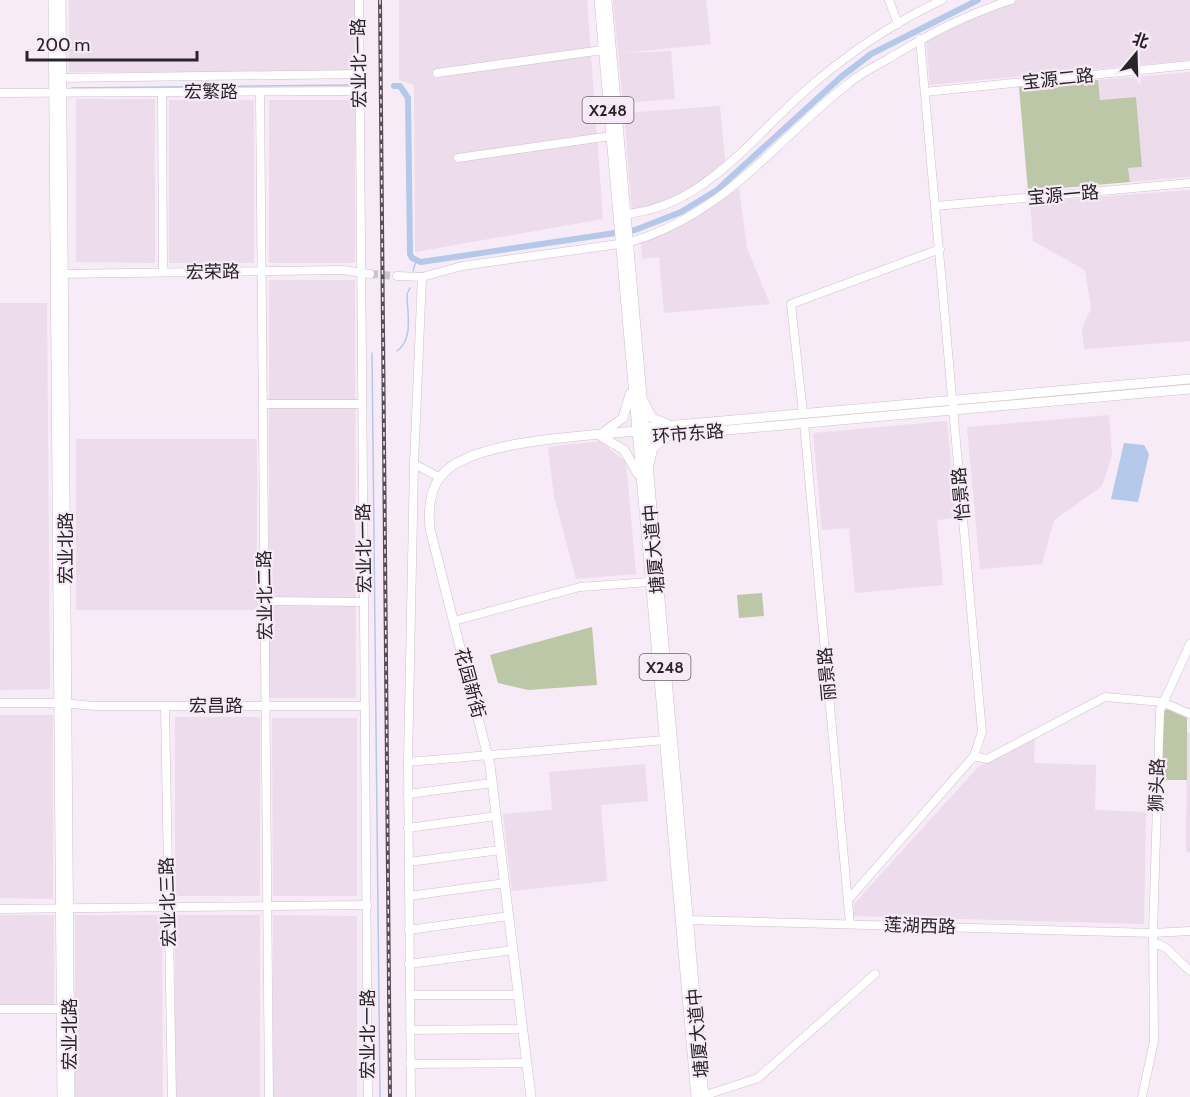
<svg xmlns="http://www.w3.org/2000/svg" width="1190" height="1097" font-family="Cabin,'Noto Sans SC',sans-serif">
<rect width="100%" height="100%" fill="#f7ebf7"/>
<g fill="#eddcec">
<rect x="69" y="0" width="286" height="72"/>
<polygon points="399,0 587,0 603,219 415,252 414,85 399,80"/>
<polygon points="613,0 706,0 711,44 622,53 671,51 675,99 623,103"/>
<polygon points="1019,0 1190,0 1190,60 930,85 926,39 967,17"/>
<polygon points="1190,72 1190,177 1130,182 1128,168 1142,167 1136,97 1100,100 1098,80"/>
<polygon points="76,99 155,99 155,263 76,262"/>
<rect x="169" y="100" width="85" height="163"/>
<rect x="269" y="100" width="86" height="163"/>
<polygon points="720,106 725,161 698,184 662,205 632,211 624,113"/>
<polygon points="739,188 747,248 770,304 664,313 659,257 642,259 641,243 686,224"/>
<polygon points="1190,190 1190,341 1084,349 1082,329 1091,308 1085,270 1033,241 1030,202"/>
<polygon points="269,280 355,280 356,698 269,698"/>
<polygon points="0,303 47,303 50,689 0,690"/>
<polygon points="1109,415 1112,455 1102,486 1054,520 1042,564 980,569 967,427"/>
<polygon points="947,421 956,518 937,520 943,585 855,593 849,528 822,530 813,433"/>
<rect x="76" y="439" width="181" height="171"/>
<polygon points="600,441 626,462 636,574 576,579 554,496 548,447"/>
<polygon points="0,715 53,715 53,899 0,898"/>
<rect x="175" y="717" width="85" height="179"/>
<polygon points="272,718 357,718 357,896 273,896"/>
<polygon points="1187,732 1190,733 1190,852 1186,852"/>
<polygon points="1035,738 1034,763 1096,765 1095,810 1146,812 1144,924 853,916 854,904 978,767"/>
<polygon points="645,764 648,801 601,805 607,881 512,891 503,814 552,810 549,772"/>
<rect x="0" y="915" width="54" height="90"/>
<polygon points="75,915 162,915 163,1097 75,1097"/>
<rect x="175" y="915" width="85" height="182"/>
<polygon points="273,915 357,916 357,1097 273,1097"/>
</g>
<g fill="#bbc7a7">
<polygon points="1098,80 1100,100 1136,97 1142,167 1128,168 1130,182 1028,191 1019,87"/>
<polygon points="762,593 764,616 739,618 737,595"/>
<polygon points="592,627 597,685 528,690 498,683 490,655"/>
<polygon points="1167,709 1187,718 1187,780 1162,780 1162,713"/>
</g>
<polygon fill="#b4c8ea" points="1124,443 1144,445 1149,454 1138,502 1111,499"/>
<g fill="none" stroke-linecap="round" stroke-linejoin="round">
<g stroke="#b4c8ea" stroke-width="1.5">
<polyline points="72,88 350,85"/>
<polyline points="413,271 416,261"/>
<path d="M397,351C414,339 407,312 407,294L410,288"/>
<polyline points="372,353 380,1097"/>
</g>
<polyline stroke="#b4c8ea" stroke-width="6" points="394,86 400,86 408,98 410,254 412,258 421,262 635,230 681,212 717,190 841,77 871,54 978,0"/>
<polyline stroke="#cec3ce" stroke-width="8" stroke-dasharray="8 4" stroke-linecap="butt" points="370,274 397,276"/>
<g stroke="#ccc1cb" stroke-width="9">
<g id="minor">
<polyline points="359,0 368,1097"/>
<polyline points="889,0 898,24"/>
<polyline points="437,73 603,50"/>
<polyline points="58,78 359,74"/>
<polyline points="260,92 269,1097"/>
<polyline points="925,92 1190,65"/>
<polyline points="0,93 359,91"/>
<polyline points="162,93 163,272"/>
<polyline points="458,158 611,136"/>
<polyline points="936,206 1190,183"/>
<path d="M624,214C701,209 751,139 805,91C846,55 893,23 942,0"/>
<path d="M627,243C725,215 773,143 849,83C861,73 875,66 888,59C929,34 965,15 1011,0"/>
<polyline points="57,274 343,270 370,274"/>
<polyline points="397,276 422,277 462,266 619,244"/>
<polyline points="263,404 362,404"/>
<polyline points="803,413 791,304 940,249"/>
<polyline points="804,423 850,924"/>
<polyline points="414,464 439,477"/>
<polyline points="265,601 364,602"/>
<polyline points="454,621 580,587 649,582"/>
<polyline points="0,703 60,703 95,706 365,706"/>
<polyline points="165,706 172,1097"/>
<polyline points="974,756 987,759 1105,697 1162,702 1190,714"/>
<polyline points="408,762 664,740"/>
<polyline points="408,794 492,783"/>
<polyline points="408,828 496,816"/>
<polyline points="409,862 500,850"/>
<polyline points="409,896 505,883"/>
<polyline points="848,900 974,756 982,732 920,39"/>
<polyline points="0,909 367,905"/>
<polyline points="688,920 1153,933 1190,931"/>
<polyline points="409,930 509,916"/>
<polyline points="1153,942 1166,948 1190,971"/>
<polyline points="409,964 513,950"/>
<polyline points="410,995 518,995"/>
<polyline points="0,1009 62,1009"/>
<polyline points="410,1030 523,1029"/>
<polyline points="410,1064 527,1063"/>
<polyline points="703,1096 758,1078 875,974"/>
<polyline points="411,1097 408,762 414,464 422,277"/>
<polyline points="1142,1097 1154,1041 1153,933 1160,710 1190,644"/>
</g>
</g>
<g stroke="#ccc1cb" stroke-width="10">
<g id="major">
<polyline points="53,0 62,1097"/>
<polyline points="61,0 70,1097"/>
<polyline points="599,0 696,1097"/>
<polyline points="607,0 704,1097"/>
<polyline points="644,402 652,418 667,424"/>
<polyline points="604,432 623,418 630,394"/>
<polyline points="640,434 649,437 1190,389"/>
<polyline points="599,435 624,450 638,474"/>
<polyline points="649,465 653,448 666,437"/>
<path d="M531,1097L490,765L430,529C428,510 429,491 441,476C470,439 590,436 636,431L643,428L1190,379"/>
</g>
</g>
<use href="#minor" stroke="#fff" stroke-width="8"/>
<use href="#major" stroke="#fff" stroke-width="9"/>
<g stroke="#544f54" stroke-width="4">
<polyline id="rail" points="380,0 390,1097"/>
</g>
<use href="#rail" stroke="#f7ebf7" stroke-width="1.5" stroke-dasharray="4.5" stroke-linecap="butt"/>
</g>
<g text-anchor="middle" dominant-baseline="central" stroke-width="4.5" stroke-linejoin="round" paint-order="stroke">
<g fill="#f7ebf7" stroke="#666066" stroke-width="1.5">
<rect x="582.5" y="97" width="51" height="26" rx="4.5"/>
<rect x="639.5" y="654" width="51" height="26" rx="4.5"/>
</g>
<g font-size="16" font-weight="bold" fill="#282428">
<text x="608" y="110">X248</text>
<text x="665" y="667">X248</text>
</g>
<g font-size="18" fill="#282428" stroke="#f7ebf7">
<text transform="translate(359 63) rotate(-91)">宏业北一路</text>
<text transform="translate(1058 79) rotate(-6)">宝源二路</text>
<text x="211" y="92">宏繁路</text>
<text transform="translate(1063 195) rotate(-5)">宝源一路</text>
<text transform="translate(213 272) rotate(-1)">宏荣路</text>
<text transform="translate(688 434) rotate(-5)">环市东路</text>
<text transform="translate(961 494) rotate(-95)">怡景路</text>
<text transform="translate(66 548) rotate(-90)">宏业北路</text>
<text transform="translate(364 548) rotate(-91)">宏业北一路</text>
<text transform="translate(654 549) rotate(-95)">塘厦大道中</text>
<text transform="translate(265 595) rotate(-91)">宏业北二路</text>
<text transform="translate(827 674) rotate(-95)">丽景路</text>
<text transform="translate(470 683) rotate(75)">花园新街</text>
<text x="216" y="706">宏昌路</text>
<text transform="translate(1157 785) rotate(-88)">狮头路</text>
<text transform="translate(168 902) rotate(-92)">宏业北三路</text>
<text transform="translate(920 926) rotate(2)">莲湖西路</text>
<text transform="translate(698 1033) rotate(-95)">塘厦大道中</text>
<text transform="translate(70 1034) rotate(-90)">宏业北路</text>
<text transform="translate(368 1034) rotate(-90)">宏业北一路</text>
</g>
</g>
<g transform="translate(1136 54) rotate(19)" stroke="#f7ebf7" stroke-width="4.5" paint-order="stroke">
<path d="M0-4.5L10 22L0 15L-10 22Z" fill="#282428"/>
<text y="-9" font-size="16" font-weight="bold" text-anchor="middle" fill="#282428">北</text>
</g>
<path d="M27 51v9h170v-9" fill="none" stroke="#282428" stroke-width="3"/>
<text x="36" y="51" font-size="18" fill="#282428" stroke="#f7ebf7" stroke-width="4.5" paint-order="stroke">200 m</text>
</svg>
